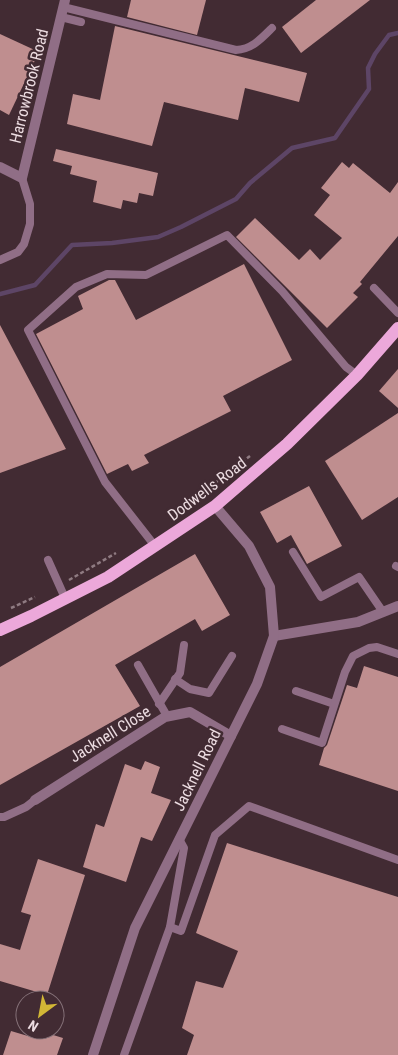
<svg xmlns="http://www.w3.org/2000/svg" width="398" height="1055" font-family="'Roboto Condensed',sans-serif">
<rect width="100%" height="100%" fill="#422b33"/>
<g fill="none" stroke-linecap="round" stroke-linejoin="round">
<polyline stroke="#5d4566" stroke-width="4.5" points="0,294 35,285 72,245 112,243 158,237 181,227 236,199 250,183 292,148 335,138 369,89 368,68 375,54 389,35 398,33"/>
</g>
<g fill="#bf8e8f">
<polygon points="131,0 206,0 197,35 127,17"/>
<polygon points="316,0 370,0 301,53 282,27"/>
<polygon points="115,26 307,73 299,102 245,88 238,120 164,102 152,146 67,124 73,94 100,100"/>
<polygon points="0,34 39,52 9,115 0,110"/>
<polygon points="56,149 158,173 153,196 139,193 137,203 123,200 121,209 93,202 97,181 70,174 72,166 53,161"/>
<polygon points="342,162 349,168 353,163 390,193 398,182 398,236 360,282 362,284 353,293 358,297 327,328 236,237 255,218 299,260 310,249 320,260 342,238 314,215 330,195 321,188"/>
<polygon points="244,264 292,360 223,396 231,411 144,455 149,463 132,471 128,464 107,474 36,334 83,309 78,296 109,280 115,280 136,320"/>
<polygon points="0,325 66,449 0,473"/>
<polygon points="398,369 398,408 379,391"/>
<polygon points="398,413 398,497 362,520 325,461"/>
<polygon points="309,486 342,546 307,564 291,535 277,543 260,512"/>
<polygon points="195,554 230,615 202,631 195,619 115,665 140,706 0,785 0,667"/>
<polygon points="364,666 398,677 398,791 319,765 324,748 327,745 347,685 357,688"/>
<polygon points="145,761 160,767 151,793 171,800 152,841 141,837 126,882 83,867 96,824 104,827 125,764 141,770"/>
<polygon points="227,843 398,897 398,1055 187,1055 194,1035 182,1028 196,981 223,988 238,951 196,933"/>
<polygon points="38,859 85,875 47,995 0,981 0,944 20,950 31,915 21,912"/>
<polygon points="11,1031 38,1039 40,1031 63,1038 57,1055 3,1055"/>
</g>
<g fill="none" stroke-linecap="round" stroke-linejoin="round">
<g stroke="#8f7b82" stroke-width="2.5" stroke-dasharray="4 2.5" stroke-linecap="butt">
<polyline points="175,514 250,456"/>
<polyline points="69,580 116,553"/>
<polyline points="11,608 35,597"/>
</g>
<g stroke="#906e86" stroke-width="8">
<path d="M63,7L236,50C252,49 261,39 272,28"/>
<polyline points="61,17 81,22"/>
<polyline points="0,260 18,252 24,244 30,224 30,204 22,178"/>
<polyline points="374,288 398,313"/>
<polyline points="155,546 105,482 28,330 76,287 107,274 146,275 227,235 282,291 346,367 357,375"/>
<polyline points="293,552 321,597 359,577 383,612"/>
<polyline points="48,560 65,598"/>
<polyline points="396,566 398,567"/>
<polyline points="138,665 167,716"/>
<polyline points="175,679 190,689 209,693 232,656"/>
<polyline points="296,691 334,704"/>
<polyline points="159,704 180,673 184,645"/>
<polyline points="282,729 322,743 345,672 353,656 369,648 377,647 398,654"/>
<polyline points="0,817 4,817 26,807 35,800"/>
<polyline points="170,927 181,931 215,835 249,806 398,860"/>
<polyline points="124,1055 170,927 184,848 179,839"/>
</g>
<g stroke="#906e86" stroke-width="10">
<polyline points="0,167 22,178 65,0"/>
<polyline points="274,636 358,622 398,606"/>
<polyline points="35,800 165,717 190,712 231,736"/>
<polyline points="93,1055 135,928 257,684 274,636 270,587 249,546 215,506"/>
</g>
<polyline stroke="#eca8da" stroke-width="12" points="0,630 31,616 108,577 215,506 287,444 357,375 398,328"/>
</g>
<g text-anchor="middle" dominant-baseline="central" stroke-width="5" stroke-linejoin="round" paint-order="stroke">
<g font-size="16" fill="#ecdce1" stroke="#422b33">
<text transform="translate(29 86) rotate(-76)">Harrowbrook Road</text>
<text transform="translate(207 489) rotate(-37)">Dodwells Road</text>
<text transform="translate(110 734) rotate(-32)">Jacknell Close</text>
<text transform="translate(197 770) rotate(-64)">Jacknell Road</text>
</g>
</g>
<g transform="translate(40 1015) rotate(212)"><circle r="24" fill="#422b33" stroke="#867279"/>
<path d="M0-4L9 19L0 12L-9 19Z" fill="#d2b736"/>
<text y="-8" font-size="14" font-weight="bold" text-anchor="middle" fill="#ecdce1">N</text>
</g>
</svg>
